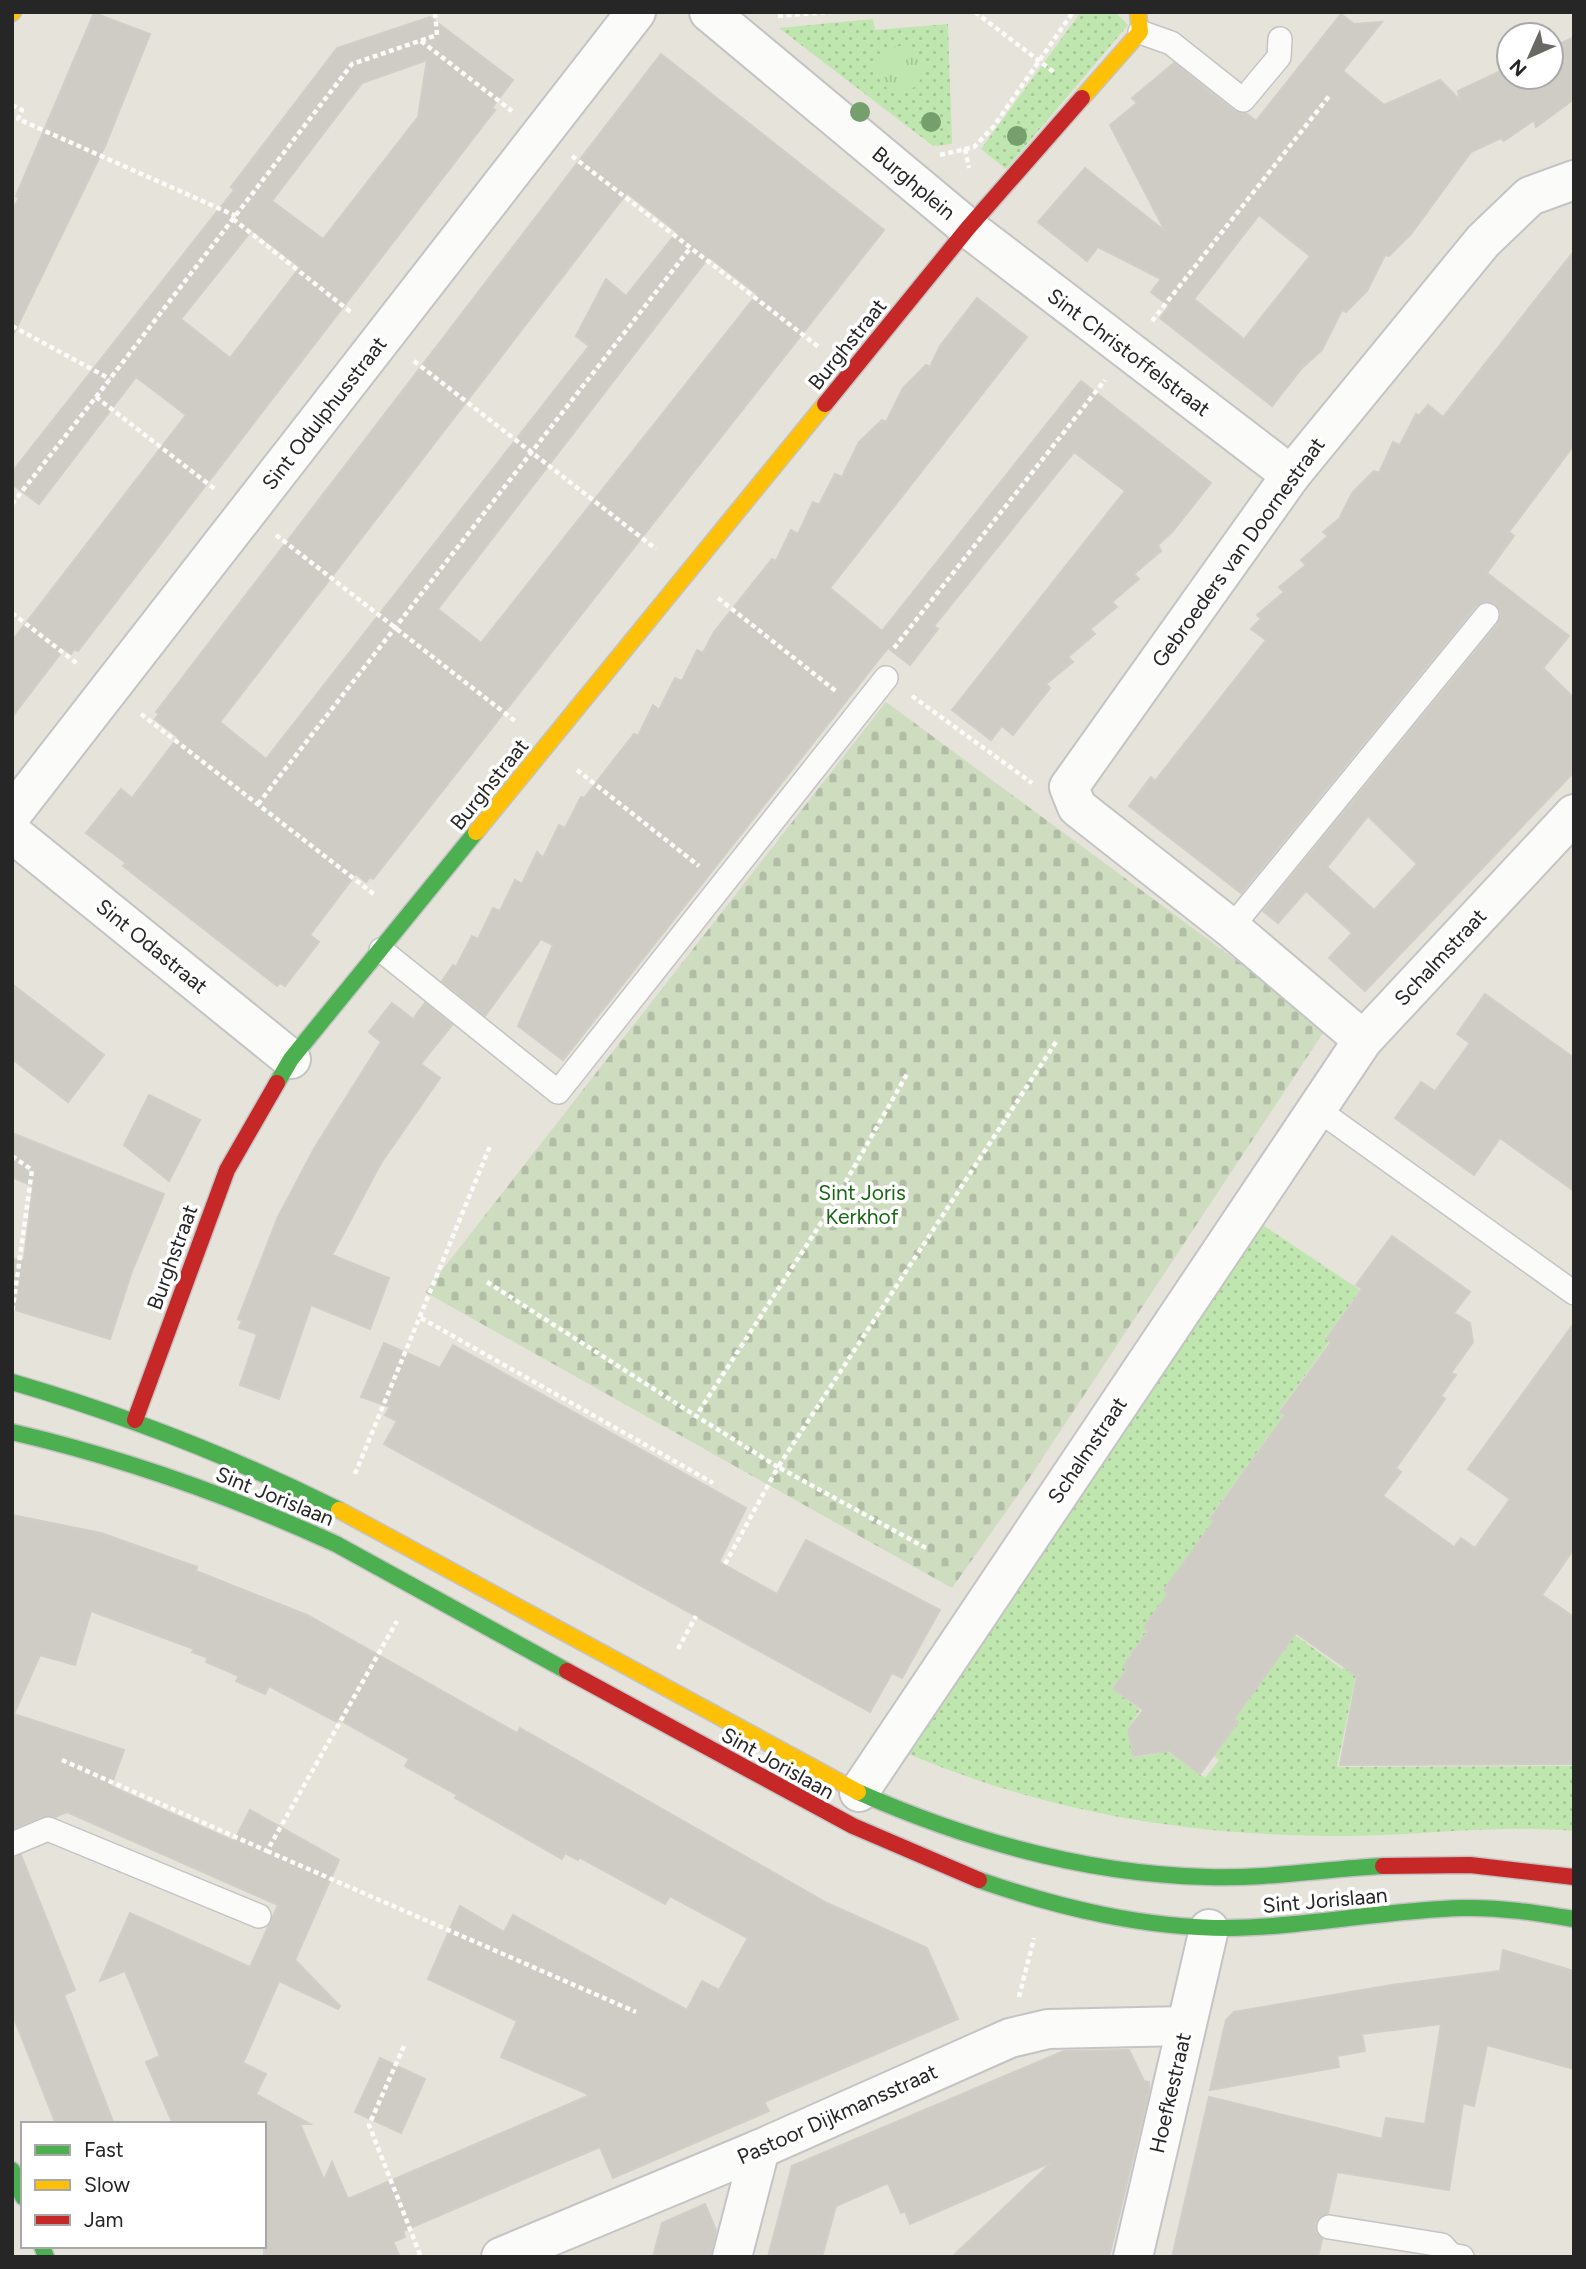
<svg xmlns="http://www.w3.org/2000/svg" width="1586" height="2269" font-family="Figtree,sans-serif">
<defs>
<pattern id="grass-dots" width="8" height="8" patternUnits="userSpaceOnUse" patternTransform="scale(1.75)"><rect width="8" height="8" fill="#c0e6af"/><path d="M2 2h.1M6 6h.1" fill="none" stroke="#a5c596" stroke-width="1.8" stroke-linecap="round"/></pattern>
<pattern id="cemetery-stones" width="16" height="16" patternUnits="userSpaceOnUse" patternTransform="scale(1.75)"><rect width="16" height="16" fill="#cedcc0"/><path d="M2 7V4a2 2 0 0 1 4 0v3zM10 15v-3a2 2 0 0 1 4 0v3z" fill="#b1bda5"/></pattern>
<pattern id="park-tufts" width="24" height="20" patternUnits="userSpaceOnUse" patternTransform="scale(1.75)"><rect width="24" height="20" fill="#c0e6af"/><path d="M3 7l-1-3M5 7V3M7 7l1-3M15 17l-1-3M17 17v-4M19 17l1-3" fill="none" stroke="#a5c596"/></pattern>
</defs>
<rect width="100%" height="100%" fill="#e6e3da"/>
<g fill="url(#grass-dots)">
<polygon points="1081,12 1115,12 1128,25 1006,169 981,149"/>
<polygon points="873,19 875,30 948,24 952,144 933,146 779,28"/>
<path d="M1263,1225L1360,1290L1325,1338L1329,1342L1279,1411L1283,1416L1209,1518L1213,1522L1164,1590L1168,1594L1143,1627L1147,1631L1122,1666L1126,1669L1112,1689L1140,1710L1127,1730L1133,1757L1158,1754L1162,1748L1205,1778L1219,1760L1214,1756L1238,1722L1235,1719L1295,1635L1342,1669L1349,1659L1358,1665L1337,1767L1574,1766V1831C1500,1824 1425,1835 1351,1836C1194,1837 1051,1814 906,1753Z"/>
</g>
<polygon fill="url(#cemetery-stones)" points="886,702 1327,1027 1022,1489 952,1588 425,1292"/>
<circle fill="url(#park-tufts)" cx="900" cy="69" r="23"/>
<g fill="#cfccc6" stroke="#d1cec7" stroke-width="2" fill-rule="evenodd">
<polygon points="94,13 150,34 105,146 12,337 12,211 19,198 16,196"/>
<path d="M1341,14L1354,24L1382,22L1343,71L1384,105L1440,80L1460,100L1458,91L1509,67V77H1551V48L1574,37V99L1536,127L1534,120L1504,141L1501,138L1471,152L1411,234L1389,256L1385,255L1367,291L1346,312L1342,310L1322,350L1302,368L1272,406L1160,318L1169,306L1151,292L1161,279L1098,247L1087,261L1038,222L1085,168L1165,231L1110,125L1137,103L1132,98L1174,63L1234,111L1246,113L1256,121ZM1259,215L1310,256L1244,339L1194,299Z"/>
<path d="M430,17L513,80L492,108L495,110L78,651L74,649L71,654L64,649L12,717V641L186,415L136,377L39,504L12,484V472L234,190L231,187L337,48ZM427,60L418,117L323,239L272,201L362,83ZM252,230L300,267L230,358L181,319Z"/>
<path d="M661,54L884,230L373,879L370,877L366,882L356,874L310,935L319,942L285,986L280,983L277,986L123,866L126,863L86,833L121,789L132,798L178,737L155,719L159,714L156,712ZM627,193L677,232L626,296L606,279L576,336L589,346L266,759L220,722ZM709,257L757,294L481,643L438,609Z"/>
<path d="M1574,251V445L1509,532L1514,536L1487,573L1569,636L1543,668L1574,698V772L1365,991L1329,958L1352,933L1306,891L1278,923L1263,911L1498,624L1500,611L1495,604L1483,602L1476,606L1241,893L1129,806L1151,777L1155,781L1266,640L1251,629L1261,619L1257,615L1284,592L1279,587L1306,565L1301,560L1328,536L1323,532L1339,519L1352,493L1374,471L1379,473L1393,442L1400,445L1416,414L1419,416L1428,405L1443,417ZM1368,816L1417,864L1374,910L1327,867Z"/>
<polygon points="977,298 1027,337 830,588 882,631 1081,381 1211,483 1172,532 1158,545 1161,551 1134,574 1139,579 1112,602 1117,607 1090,629 1095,634 1068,657 1073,662 1046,684 1050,688 1013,735 1002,726 991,740 952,710 1125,491 1074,452 934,626 938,629 910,665 888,648 563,1060 518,1026 553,945 541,939 485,1016 442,981 453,965 456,967 472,936 478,939 493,908 500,911 515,880 522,884 537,852 543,858 559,825 565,828 581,797 584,798 634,734 638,736 653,705 659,710 675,678 682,681 697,650 703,653 714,632 772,559 776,561 791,530 798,534 813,502 819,505 835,474 842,477 859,442 882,420 886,422 903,388 926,365 930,367 940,346"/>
<polygon points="12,984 104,1055 68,1102 12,1059"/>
<polygon points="1485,994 1574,1058 1574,1191 1500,1138 1474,1175 1395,1118 1421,1082 1435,1091 1470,1043 1457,1034"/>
<polygon points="392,1003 413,1019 425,1003 452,1025 421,1064 440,1078 381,1163 332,1255 389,1278 370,1329 311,1305 279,1399 240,1385 257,1334 239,1328 242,1321 238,1319 278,1217 315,1147 381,1042 369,1032"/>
<polygon points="149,1095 200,1120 169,1181 124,1145"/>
<polygon points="12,1133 164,1194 132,1271 110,1339 12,1309 12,1259 24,1260 33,1186 12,1177"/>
<polygon points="1392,1236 1470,1292 1454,1313 1470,1323 1473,1342 1451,1373 1456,1375 1441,1396 1445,1399 1396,1468 1401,1472 1383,1496 1454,1547 1461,1538 1475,1548 1510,1499 1468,1469 1574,1323 1574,1549 1542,1595 1574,1617 1574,1764 1340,1765 1357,1676 1296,1633 1234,1719 1238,1722 1200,1774 1169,1751 1133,1756 1128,1730 1143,1710 1113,1689 1127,1669 1123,1666 1148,1631 1144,1627 1168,1594 1164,1590 1214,1521 1210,1519 1285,1415 1280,1412 1331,1342 1326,1339 1362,1289 1356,1285"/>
<polygon points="384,1343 440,1368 453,1345 746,1508 719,1562 777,1594 806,1540 940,1610 902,1678 892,1673 870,1712 384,1444 397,1421 385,1415 390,1407 361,1397"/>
<path d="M12,1515L101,1533L197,1567L196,1571L307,1615L517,1733L520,1728L827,1903L927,1948L958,2019L764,2102L769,2111L613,2178L600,2147L552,2167L403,2231L405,2237L393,2242L400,2257H264V2124H173L146,2062L160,2056L125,1971L100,1981L130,1913L250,1967L278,1905L67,1812L55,1817L43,1816L12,1829ZM91,1611L194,1649L192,1652L208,1658L206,1662L239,1676L236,1681L265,1694L269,1686L337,1722L338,1719L409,1759L405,1766L457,1795L455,1798L562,1859L565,1853L578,1860L579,1857L665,1904L670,1896L748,1938L719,1990L702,1981L687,2010L513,1915L504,1932L460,1906L428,1979L517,2021L501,2057L590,2095L348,2199L332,2162L324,2180L300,2124H310L256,2094L266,2074L243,2063L279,1981L338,2009L340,2006L295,1960L339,1860L250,1810L234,1841L159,1808L111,1786L124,1750L14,1714L40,1655L75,1665Z"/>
<polygon points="21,1855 75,1990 64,1995 114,2124 56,2124 12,2013 12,1858"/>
<polygon points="1503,1950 1574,1971 1574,2069 1487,2045 1474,2106 1463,2103 1449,2190 1337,2172 1328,2213 1319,2218 1315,2224 1316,2233 1322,2239 1318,2257 1172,2257 1209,2097 1382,2139 1386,2118 1425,2124 1441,2024 1362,2034 1365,2051 1337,2056 1339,2067 1210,2090 1226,2020 1234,2012 1392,1985 1500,1971"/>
<polygon points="1129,2050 1144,2081 1149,2082 1149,2092 1109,2257 952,2257 1052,2162 910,2224 905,2211 901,2213 888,2183 836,2206 822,2257 768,2257 792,2166 1064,2051"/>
<polygon points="380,2058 425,2079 401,2133 355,2112"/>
<polygon points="705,2204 716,2230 711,2257 653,2257 662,2223"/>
</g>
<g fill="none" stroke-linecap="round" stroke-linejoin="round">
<g stroke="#c5c4c5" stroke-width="26">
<g id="lane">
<polyline points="1140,32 1171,43 1243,100 1279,57 1280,39"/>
<polyline points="1231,928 1487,615"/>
<polyline points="381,950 558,1092 886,678"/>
<polyline points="1317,1109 1574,1293"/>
<polyline points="12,1844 48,1829 259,1916"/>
<polyline points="1329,2227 1442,2245 1451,2255 1462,2257"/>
</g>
</g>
<g stroke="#c5c4c5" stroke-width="42">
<g id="street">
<polyline points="709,12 968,228 1291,475"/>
<polyline points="12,814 636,12"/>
<polyline points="12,833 291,1059"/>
<polyline points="1363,1040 1231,928 1077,807 1069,787 1291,475 1483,241 1530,196 1574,180"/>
<polyline points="859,1792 1363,1040 1574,814"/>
<polyline points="501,2257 760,2149 1010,2038 1048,2029 1185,2026"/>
<polyline points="732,2257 760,2149"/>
<polyline points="1133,2257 1209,1929"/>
</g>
</g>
<g stroke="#c5c4c5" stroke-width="19">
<g id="fast">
<polyline points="277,1083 291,1059 476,832"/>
<path d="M12,1382C125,1415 233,1457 339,1510"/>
<path d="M12,1432C124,1458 231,1496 336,1544L567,1671"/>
<path d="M858,1792C969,1841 1086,1874 1207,1877C1266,1879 1324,1869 1383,1866"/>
<path d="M979,1880C1060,1908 1143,1928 1229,1928C1307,1927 1385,1910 1463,1908C1500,1907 1537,1913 1574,1919"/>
<polyline points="12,2170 23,2197"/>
<polyline points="42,2246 46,2257"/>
</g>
</g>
<g stroke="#c5c4c5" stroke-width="19">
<g id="slow">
<polyline points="12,13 13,12"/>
<polyline points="1082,98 1140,32 1138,12"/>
<polyline points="476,832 825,404"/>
<polyline points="339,1510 858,1792"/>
</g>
</g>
<g stroke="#c5c4c5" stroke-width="19">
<g id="jam">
<polyline points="825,404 968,228 1082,98"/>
<polyline points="135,1420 227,1170 277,1083"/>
<polyline points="567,1671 853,1826 979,1880"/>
<polyline points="1383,1866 1470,1865 1574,1877"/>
</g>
</g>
<g stroke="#fbfbf9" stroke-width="4.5" stroke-dasharray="5 3.5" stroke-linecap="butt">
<polyline points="975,12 1055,73"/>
<polyline points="778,16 832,12"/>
<polyline points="421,41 512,111"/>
<polyline points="12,105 22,110 18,119 236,216"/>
<polyline points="965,149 969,168"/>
<polyline points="940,155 974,147 994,126 1073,12"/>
<polyline points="572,156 820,348"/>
<polyline points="233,219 352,313"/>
<polyline points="1152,321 1330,95"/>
<polyline points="12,326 110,379"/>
<polyline points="414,361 656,549"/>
<polyline points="96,397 352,64 437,35 435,12"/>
<polyline points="12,504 96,397 216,490"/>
<polyline points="276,535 515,721"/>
<polyline points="718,598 837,692"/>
<polyline points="12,613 79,665"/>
<polyline points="894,648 1105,380"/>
<polyline points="912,696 1032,783"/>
<polyline points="141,714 375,895"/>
<polyline points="577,770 699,866"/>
<polyline points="258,804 691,247"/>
<polyline points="12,1156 32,1170 12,1314"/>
<polyline points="487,1282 696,1416"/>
<polyline points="421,1318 713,1483"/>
<polyline points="355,1474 490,1146"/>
<polyline points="926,1548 778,1467 1056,1042"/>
<polyline points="725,1564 778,1467 696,1416 832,1206 907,1074"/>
<polyline points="678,1649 696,1616"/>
<polyline points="62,1760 267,1851 397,1621"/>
<polyline points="267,1851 636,2012"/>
<polyline points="1019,1997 1034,1938"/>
<polyline points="404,2046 369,2125 421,2257"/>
</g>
<use href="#lane" stroke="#fbfbf9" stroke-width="23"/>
<use href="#street" stroke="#fbfbf9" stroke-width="38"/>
<use href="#fast" stroke="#4caf50" stroke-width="16"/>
<use href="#slow" stroke="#ffc107" stroke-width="16"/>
<use href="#jam" stroke="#c62828" stroke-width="16"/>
</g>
<g fill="#759f6c">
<circle cx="860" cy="112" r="10"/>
<circle cx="931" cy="122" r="10"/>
<circle cx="1017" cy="136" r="10"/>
</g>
<g text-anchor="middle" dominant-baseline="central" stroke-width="7" stroke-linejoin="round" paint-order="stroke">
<g font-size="21" fill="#262626" stroke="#fff">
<text transform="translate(914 183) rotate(40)">Burghplein</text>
<text transform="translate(847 344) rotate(-51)">Burghstraat</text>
<text transform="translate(1129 352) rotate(37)">Sint Christoffelstraat</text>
<text transform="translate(324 413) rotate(-52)">Sint Odulphusstraat</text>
<text transform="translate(1238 552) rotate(-54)">Gebroeders van Doornestraat</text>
<text transform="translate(489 784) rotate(-51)">Burghstraat</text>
<text transform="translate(152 946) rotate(39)">Sint Odastraat</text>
<text transform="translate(1440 957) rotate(-47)">Schalmstraat</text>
<text transform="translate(172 1257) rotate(-70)">Burghstraat</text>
<text transform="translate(1087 1450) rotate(-56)">Schalmstraat</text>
<text transform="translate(275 1496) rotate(22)">Sint Jorislaan</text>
<text transform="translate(778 1763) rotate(29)">Sint Jorislaan</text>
<text transform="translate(1325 1900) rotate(-5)">Sint Jorislaan</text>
<text transform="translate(1170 2093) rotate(-77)">Hoefkestraat</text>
<text transform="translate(837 2114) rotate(-24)">Pastoor Dijkmansstraat</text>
</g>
<g font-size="21" fill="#196812" stroke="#fff">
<text x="862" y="1192">Sint Joris<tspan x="862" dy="24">Kerkhof</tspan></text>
</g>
</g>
<rect width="1586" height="2269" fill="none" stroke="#262626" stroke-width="28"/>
<rect x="21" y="2122" width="245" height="126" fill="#ffffff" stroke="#a8a8a8" stroke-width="2"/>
<rect x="35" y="2145" width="35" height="10" fill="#4caf50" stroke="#a8a8a8" stroke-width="2"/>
<text x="84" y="2157" font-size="21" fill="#262626">Fast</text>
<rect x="35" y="2180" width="35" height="10" fill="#ffc107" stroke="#a8a8a8" stroke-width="2"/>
<text x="84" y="2192" font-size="21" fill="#262626">Slow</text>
<rect x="35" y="2215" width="35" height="10" fill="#c62828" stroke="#a8a8a8" stroke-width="2"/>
<text x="84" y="2227" font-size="21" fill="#262626">Jam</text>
<g transform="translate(1530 56) rotate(225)"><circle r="33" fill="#ffffff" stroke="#a8a8a8" stroke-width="2"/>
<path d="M0-5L12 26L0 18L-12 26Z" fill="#696865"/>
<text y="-10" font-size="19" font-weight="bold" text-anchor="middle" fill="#262626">N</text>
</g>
</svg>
